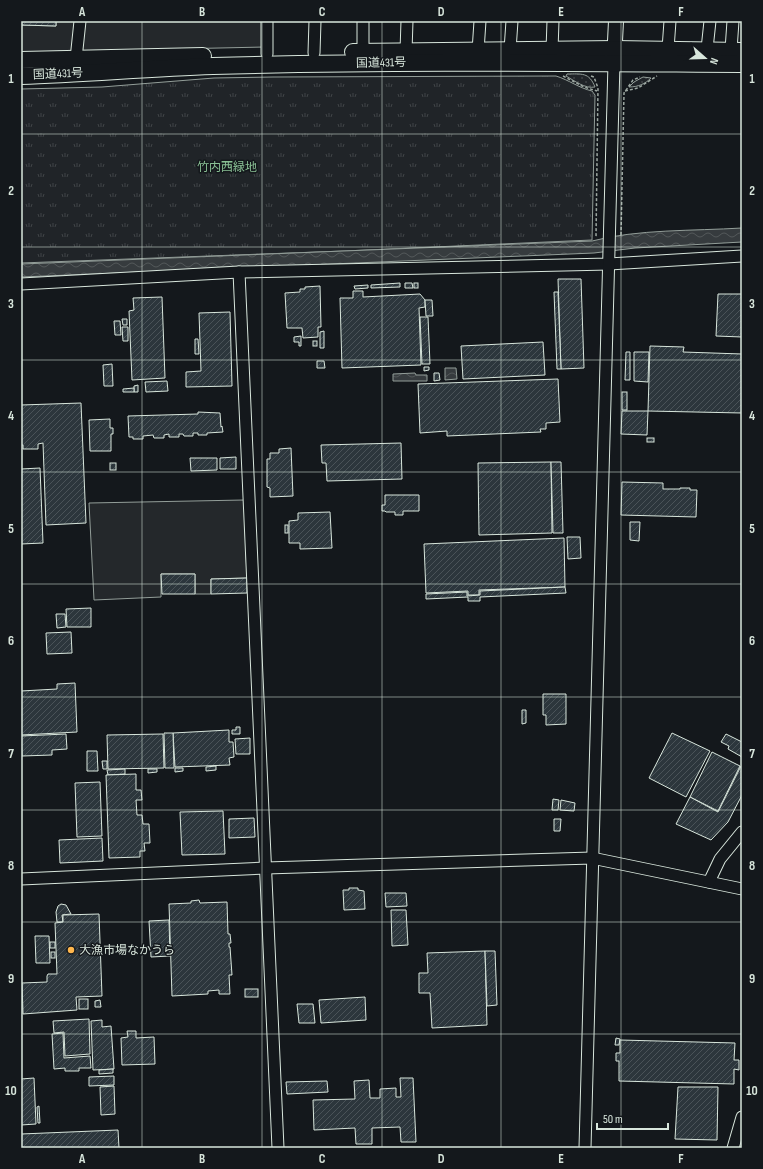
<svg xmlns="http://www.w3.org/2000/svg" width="763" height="1169" font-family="'Sofia Sans Condensed','Noto Sans JP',sans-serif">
<defs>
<pattern id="park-tufts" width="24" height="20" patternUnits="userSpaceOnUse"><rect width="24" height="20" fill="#202428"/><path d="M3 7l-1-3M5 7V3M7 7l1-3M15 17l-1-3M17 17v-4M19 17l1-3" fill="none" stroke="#404447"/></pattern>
<pattern id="garden-dots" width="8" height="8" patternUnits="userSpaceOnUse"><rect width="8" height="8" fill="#202428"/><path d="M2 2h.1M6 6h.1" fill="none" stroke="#404447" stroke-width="1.8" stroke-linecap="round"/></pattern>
<pattern id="water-waves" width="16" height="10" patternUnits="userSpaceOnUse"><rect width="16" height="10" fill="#363b3e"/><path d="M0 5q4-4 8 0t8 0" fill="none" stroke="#525759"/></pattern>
<pattern id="building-hatch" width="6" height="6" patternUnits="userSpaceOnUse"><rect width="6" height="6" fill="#2c363c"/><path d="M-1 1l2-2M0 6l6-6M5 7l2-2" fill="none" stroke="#4a5358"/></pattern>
</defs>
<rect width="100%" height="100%" fill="#14181c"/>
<path fill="url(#park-tufts)" stroke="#939e99" d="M556,76C569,80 579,88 592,91L595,95L592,240L344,251L21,263V89L102,87L214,78L273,77Z"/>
<g fill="url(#garden-dots)" stroke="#939e99">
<path d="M567,74C582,74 589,72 595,87C585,89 575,81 566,76Z"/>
<path d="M643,77L651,78C645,84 638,87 629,87L634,82Z"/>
</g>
<g fill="#24282b" stroke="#939e99">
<polygon points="56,21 78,21 75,51 21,52 21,25 56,26"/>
<polygon points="84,21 265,21 265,47 81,51"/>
<polygon points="244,500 247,578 211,579 211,594 195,594 195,574 161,574 161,597 94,600 89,503"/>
</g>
<g fill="url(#water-waves)" stroke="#939e99">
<path d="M742,228V242L635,248L594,253L21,277V264L592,241C638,229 693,231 742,228Z"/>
<polygon points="445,368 456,368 457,379 445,380"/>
<polygon points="415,373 416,375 427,375 427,381 393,381 393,374"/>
</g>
<g fill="url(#building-hatch)" stroke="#d8e6dc">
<polygon points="21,21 56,21 56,26 21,25"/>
<polygon points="558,279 581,279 584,368 561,369"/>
<polygon points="400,283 400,287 371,288 371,285"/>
<polygon points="405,283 412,283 413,288 405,288"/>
<rect x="414" y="283" width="4" height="5"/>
<polygon points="368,285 368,288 355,289 354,286"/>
<polygon points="320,286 321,327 318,327 318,337 303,338 302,328 287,328 285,293 300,292 300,289 305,289 305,287"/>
<polygon points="353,291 363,291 363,297 420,294 425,300 425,307 419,308 421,365 342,368 340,298 353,298"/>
<polygon points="554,292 558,292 561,369 557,369"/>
<polygon points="718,294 742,294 742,337 716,336"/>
<polygon points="162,297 165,378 132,380 129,311 134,310 133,298"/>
<polygon points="425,300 432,300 433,316 426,316"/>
<polygon points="230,312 232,386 186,387 186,372 201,371 199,313"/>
<polygon points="420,317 428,317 430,364 422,364"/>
<polygon points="122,319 127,319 127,325 123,325"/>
<polygon points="114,321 120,321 121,335 115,335"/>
<polygon points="122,327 128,327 128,341 123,341"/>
<polygon points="324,331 324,348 320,348 320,332"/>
<polygon points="301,336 301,346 299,346 299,342 294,342 294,337"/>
<polygon points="195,339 198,339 199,354 195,354"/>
<rect x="313" y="341" width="4" height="5"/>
<polygon points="543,342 545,375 463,379 461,346"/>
<polygon points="650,346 684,347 683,352 742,354 742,413 648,411"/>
<polygon points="626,352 630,352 630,380 625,380"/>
<polygon points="634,352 649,352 648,382 634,381"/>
<polygon points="317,361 324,361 325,368 317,368"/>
<polygon points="112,364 113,386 104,386 103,365"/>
<polygon points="424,367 429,367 429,370 424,371"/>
<polygon points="434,373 439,373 440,380 434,381"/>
<polygon points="558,379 560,422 546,423 546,429 540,429 541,432 447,436 447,431 420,433 418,384"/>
<polygon points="167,381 168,391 146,392 145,382"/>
<polygon points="138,385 138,392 134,392 134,386"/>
<polygon points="134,388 134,392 123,392 123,389"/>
<rect x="622" y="392" width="5" height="18"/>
<polygon points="81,403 86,523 46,525 43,443 38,444 38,449 23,449 23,445 21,445 21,405"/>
<polygon points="622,411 648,411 647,435 621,434"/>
<polygon points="198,412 220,413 221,427 222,426 223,432 207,433 207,435 198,435 198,433 193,433 193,436 184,436 183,434 179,434 179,437 169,437 169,434 164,435 164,438 154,438 153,435 143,436 143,439 133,439 133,437 129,437 128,416 198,414"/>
<polygon points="110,419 110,428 113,428 113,434 111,434 111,451 90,451 89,420"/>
<rect x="647" y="438" width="7" height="4"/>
<polygon points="401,443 402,479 327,481 326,463 322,463 321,445"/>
<polygon points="291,448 293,496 270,497 270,488 267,487 267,459 270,459 270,453 279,453 279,449"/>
<polygon points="236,457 236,469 220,469 220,458"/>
<polygon points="190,458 217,458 217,470 191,471"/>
<polygon points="551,462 552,533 479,535 478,463"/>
<polygon points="551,462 561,462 563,533 553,533"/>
<rect x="110" y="463" width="6" height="7"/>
<polygon points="40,468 43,543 21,544 21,469"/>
<polygon points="622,482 663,483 663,489 680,489 680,488 690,488 690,490 697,490 696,517 621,515"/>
<polygon points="385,495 419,495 419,511 403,511 403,515 395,515 395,512 386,512 385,511 382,511 382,505 385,505"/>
<polygon points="330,512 332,548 300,549 300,543 289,543 289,521 298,520 298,513"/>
<polygon points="630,522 640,522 639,541 630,540"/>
<rect x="285" y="525" width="3" height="8"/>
<polygon points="567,537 580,537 581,558 568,559"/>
<polygon points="564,538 565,587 479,590 479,595 468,595 468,591 426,593 424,544"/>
<polygon points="161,574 195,574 195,594 162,594"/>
<polygon points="247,578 247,593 211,594 211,579"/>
<polygon points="565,587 566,593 480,597 480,601 468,601 468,597 426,599 426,594 467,592 467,596 480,595 480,591"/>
<polygon points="91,608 91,627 67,627 66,609"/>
<polygon points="56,614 65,614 66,627 57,628"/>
<polygon points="71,632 72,653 47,654 46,633"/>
<polygon points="75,683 77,732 21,735 21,691 57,689 57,684"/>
<polygon points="543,694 566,694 566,724 546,725 546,715 543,715"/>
<polygon points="522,710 526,710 526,723 522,724"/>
<polygon points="236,727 240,727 240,734 232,734 232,730 236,730"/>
<polygon points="229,730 229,742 233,742 234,757 229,758 230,765 175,767 173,733"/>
<polygon points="164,733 173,733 174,768 165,768"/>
<polygon points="672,733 710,751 686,797 649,778"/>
<polygon points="66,734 67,749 52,750 52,755 22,756 21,736"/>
<polygon points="163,734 164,768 108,769 107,735"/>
<polygon points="726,734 742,742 742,757 728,749 729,746 721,742"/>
<polygon points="250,738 250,754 236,754 235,739"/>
<polygon points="87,751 97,751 98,771 87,771"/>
<polygon points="712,752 740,766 718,811 690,797"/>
<polygon points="102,761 107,761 107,769 103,769"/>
<polygon points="216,766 216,770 206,771 206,767"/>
<polygon points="741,766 742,767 742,795 728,822 711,840 676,824 690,797 718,812"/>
<polygon points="175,768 183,768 183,771 175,772"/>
<polygon points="125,769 125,774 108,775 107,770"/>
<polygon points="148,769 157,769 157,772 148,773"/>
<polygon points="136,774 136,790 141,790 142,800 136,800 137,815 142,815 143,824 149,824 150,843 144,843 145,851 140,851 140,857 109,858 106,775"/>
<polygon points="100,782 102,836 77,837 75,783"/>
<polygon points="553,799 559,800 558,810 552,810"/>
<polygon points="561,800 575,803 574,811 560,810"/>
<polygon points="223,811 225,854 182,855 180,812"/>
<polygon points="254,818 255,837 229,838 229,819"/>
<polygon points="554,819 561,819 560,831 554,831"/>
<polygon points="102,838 103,861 60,863 59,840"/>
<polygon points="349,888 358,888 358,890 364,891 365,909 344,910 343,890 349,890"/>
<polygon points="385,893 406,893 407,906 386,907"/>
<polygon points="199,900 200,903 227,902 228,934 230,934 231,943 229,943 229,947 230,947 232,975 229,975 230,994 219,994 219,990 208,991 208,994 172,996 169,904 191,903 191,901"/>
<polygon points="61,904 66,905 71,914 62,915 63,922 57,922 56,912 58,906"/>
<polygon points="391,910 406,910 408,945 392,946"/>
<polygon points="99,914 102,996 76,997 77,1010 23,1014 22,983 47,982 47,976 48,974 57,974 55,923 63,922 63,915"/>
<polygon points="169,920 170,956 151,957 149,921"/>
<polygon points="35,936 49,936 50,963 36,963"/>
<rect x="50" y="942" width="5" height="6"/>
<polygon points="485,951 487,1025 432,1028 430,993 419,993 419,973 428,973 427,953"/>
<polygon points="485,951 495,951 497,1005 487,1006"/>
<rect x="51" y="952" width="4" height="6"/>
<rect x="245" y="989" width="13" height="8"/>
<polygon points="365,997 366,1020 321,1023 319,1000"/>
<rect x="79" y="999" width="9" height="10"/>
<polygon points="100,1000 101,1007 95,1007 95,1001"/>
<polygon points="297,1004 313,1004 315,1023 299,1023"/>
<polygon points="89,1019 90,1054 65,1056 64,1032 54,1033 53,1021"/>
<polygon points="102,1020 102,1027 111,1026 114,1069 93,1070 91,1021"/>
<polygon points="127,1031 136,1031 136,1038 154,1037 155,1064 122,1065 121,1038 128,1037"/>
<polygon points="63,1033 64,1058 90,1056 91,1068 79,1068 79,1071 65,1071 65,1068 54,1069 52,1034"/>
<polygon points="616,1038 620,1039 619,1045 615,1045"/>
<polygon points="620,1040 735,1043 734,1060 739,1060 739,1070 734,1069 734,1084 619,1081 619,1061 616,1061 616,1053 620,1053"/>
<polygon points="113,1069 113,1073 99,1074 99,1070"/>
<polygon points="114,1076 114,1085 89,1086 89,1077"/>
<polygon points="34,1078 36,1124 21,1125 21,1079"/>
<polygon points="400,1078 413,1078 416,1142 401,1142 400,1127 372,1128 372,1144 356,1144 355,1128 314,1130 313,1100 355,1099 354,1081 369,1080 370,1098 380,1098 380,1089 396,1088 396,1097 401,1097"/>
<polygon points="327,1081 328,1092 287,1094 286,1082"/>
<polygon points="114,1086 115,1114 101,1115 100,1087"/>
<polygon points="678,1087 718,1087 717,1140 675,1139"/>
<polygon points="39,1106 40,1123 38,1123 37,1107"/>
<polygon points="118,1130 119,1148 21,1148 21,1134"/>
</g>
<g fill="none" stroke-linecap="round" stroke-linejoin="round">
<g stroke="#d8e6dc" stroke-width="13">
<g id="minor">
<polyline points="267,21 267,54"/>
<polyline points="668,49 670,21"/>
<polyline points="707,49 710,21"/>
<polyline points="510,50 512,21"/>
<polyline points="552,50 553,21"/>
<polyline points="731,50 733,21"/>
<polyline points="406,51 407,21"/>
<polyline points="478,51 480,21"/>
<polyline points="363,52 363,21"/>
<polyline points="314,53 315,21"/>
<polyline points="76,59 80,21"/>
<polyline points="239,272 278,1148"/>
<polyline points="21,284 239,272 609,264 742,256"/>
<polyline points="21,879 266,868 592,858 742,889"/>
<polyline points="709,882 720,859 742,832"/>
<polyline points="585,1148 614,63"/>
<polyline points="733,1148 742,1117"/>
</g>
</g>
<g stroke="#d8e6dc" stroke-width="16">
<polyline id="major" points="614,61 616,21"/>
</g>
<g stroke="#d8e6dc" stroke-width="18">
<g id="highway">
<polyline points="353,52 615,49 742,51"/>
<polyline points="21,60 203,56"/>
<path d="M21,76C85,74 149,68 213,66C389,61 566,63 742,64"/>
</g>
</g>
<g stroke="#9da8a2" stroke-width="1.5" stroke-dasharray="3 2" stroke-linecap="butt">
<polyline points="563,76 584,87 597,91"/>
<polyline points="591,76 594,77 598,88 596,238"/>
<polyline points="625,91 638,88 657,76"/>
<polyline points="621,235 624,93 633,80 640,77"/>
</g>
<use href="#minor" stroke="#14181c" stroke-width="11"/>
<use href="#major" stroke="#14181c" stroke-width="14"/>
<use href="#highway" stroke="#14181c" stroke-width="16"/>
</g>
<path fill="none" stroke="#d8e6dc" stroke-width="1" stroke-opacity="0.55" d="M142,21V1148M262,21V1148M382,21V1148M501,21V1148M621,21V1148M21,134H742M21,247H742M21,360H742M21,472H742M21,584H742M21,697H742M21,810H742M21,922H742M21,1034H742"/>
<circle fill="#ffb74d" stroke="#14181c" stroke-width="1.5" cx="71" cy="950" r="4"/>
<g text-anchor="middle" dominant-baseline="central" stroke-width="3" stroke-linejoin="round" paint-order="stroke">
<g font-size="12" fill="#d8e6dc" stroke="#14181c">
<text transform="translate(381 63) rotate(-1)">国道431号</text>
<text transform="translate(58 74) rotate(-2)">国道431号</text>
</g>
<g font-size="12" fill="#8ac095" stroke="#14181c">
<text x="227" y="167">竹内西緑地</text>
</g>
<g font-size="12" fill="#d8e6dc" stroke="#14181c" text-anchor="start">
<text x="79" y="950">大漁市場なかうら</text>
</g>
</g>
<rect width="763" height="1169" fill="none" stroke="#14181c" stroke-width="44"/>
<g transform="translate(705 58) rotate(110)" stroke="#14181c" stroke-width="3" paint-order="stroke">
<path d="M0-3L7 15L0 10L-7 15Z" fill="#d8e6dc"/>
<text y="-6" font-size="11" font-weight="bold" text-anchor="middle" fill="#d8e6dc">N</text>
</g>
<path d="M597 1123v6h71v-6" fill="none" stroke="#d8e6dc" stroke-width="2"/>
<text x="603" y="1123" font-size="12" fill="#d8e6dc" stroke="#14181c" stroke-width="3" paint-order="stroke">50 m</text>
<rect x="22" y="22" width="719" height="1125" fill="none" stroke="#d8e6dc" stroke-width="1.5"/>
<g font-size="13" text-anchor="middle" font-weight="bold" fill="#d8e6dc">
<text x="82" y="16">A</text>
<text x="202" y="16">B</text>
<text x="322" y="16">C</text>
<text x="441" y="16">D</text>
<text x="561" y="16">E</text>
<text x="681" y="16">F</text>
<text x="11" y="83">1</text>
<text x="752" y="83">1</text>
<text x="11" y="195">2</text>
<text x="752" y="195">2</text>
<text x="11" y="308">3</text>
<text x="752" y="308">3</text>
<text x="11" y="420">4</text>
<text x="752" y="420">4</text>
<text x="11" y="533">5</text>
<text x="752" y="533">5</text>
<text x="11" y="645">6</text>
<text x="752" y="645">6</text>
<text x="11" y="758">7</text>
<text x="752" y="758">7</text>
<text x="11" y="870">8</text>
<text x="752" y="870">8</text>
<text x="11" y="983">9</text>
<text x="752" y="983">9</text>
<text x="11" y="1095">10</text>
<text x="752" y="1095">10</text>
<text x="82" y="1163">A</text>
<text x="202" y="1163">B</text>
<text x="322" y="1163">C</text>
<text x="441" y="1163">D</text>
<text x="561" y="1163">E</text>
<text x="681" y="1163">F</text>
</g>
</svg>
